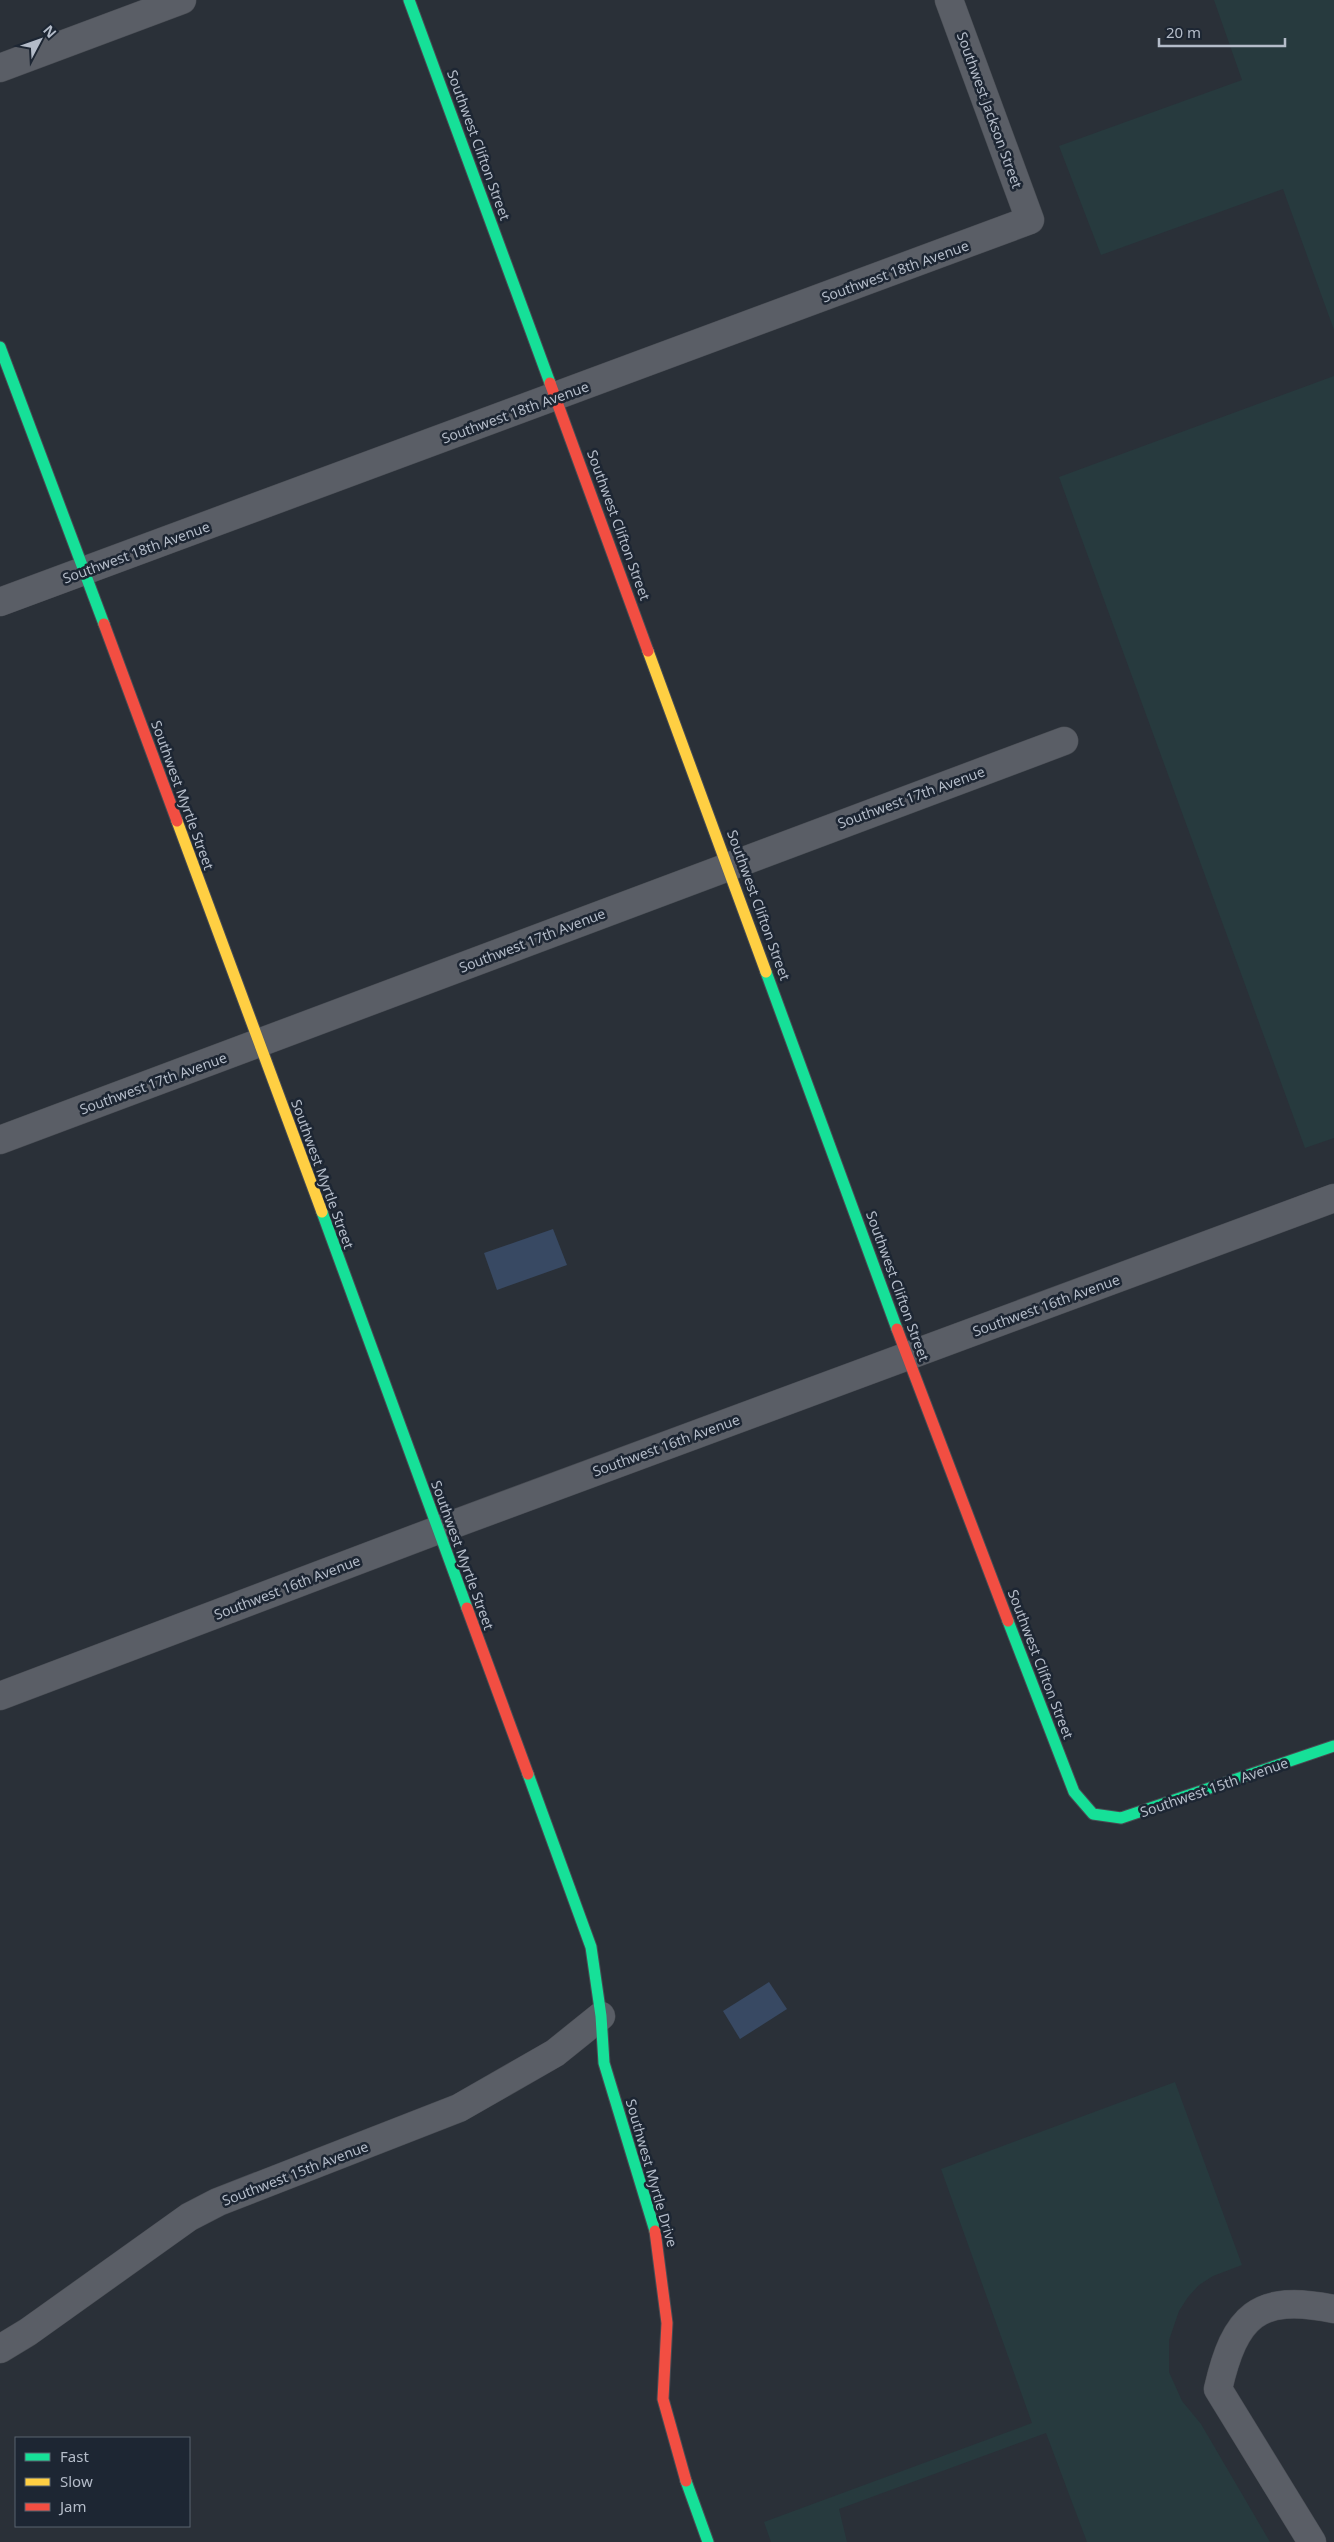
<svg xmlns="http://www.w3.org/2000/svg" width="1334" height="2542" font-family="'Noto Sans',sans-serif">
<rect width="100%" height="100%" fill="#2a3038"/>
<g fill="#273a3e">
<polygon points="1214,0 1334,0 1334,330 1283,189 1101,255 1059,146 1242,80"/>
<polygon points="1334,376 1334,1138 1305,1148 1059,477"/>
<polygon points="1175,2082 1242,2265 1213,2276 1199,2285 1188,2297 1179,2311 1169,2340 1169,2372 1182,2401 1201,2424 1270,2542 1087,2542 1046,2433 839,2509 847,2542 771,2542 764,2522 1032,2423 941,2169"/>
</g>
<g fill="#384963">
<polygon points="553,1229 567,1265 497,1290 484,1253"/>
<polygon points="769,1982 787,2009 740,2039 723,2011"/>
</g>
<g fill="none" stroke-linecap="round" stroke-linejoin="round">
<g stroke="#484c53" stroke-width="29">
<g id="street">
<polyline points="0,68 182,0"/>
<polyline points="0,602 1030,220 949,0"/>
<path d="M0,1140C356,1009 709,872 1064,741"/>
<polyline points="0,1696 438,1530 1334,1198"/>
<polyline points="0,2349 28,2332 189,2217 218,2202 459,2108 555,2053 601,2016"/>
<path d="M1312,2542L1218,2389C1235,2316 1257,2293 1334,2309"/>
</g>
</g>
<g stroke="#484c53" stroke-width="13">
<g id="fast">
<polyline points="409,0 550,383"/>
<polyline points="0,347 104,624"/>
<polyline points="766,972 897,1329"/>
<polyline points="322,1212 467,1608"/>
<polyline points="1008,1621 1074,1792 1093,1814 1121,1818 1334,1746"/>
<polyline points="528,1774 591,1947 601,2016 604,2063 655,2231"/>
<polyline points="686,2481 708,2542"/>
</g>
</g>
<g stroke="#484c53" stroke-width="13">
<g id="slow">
<polyline points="648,651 766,972"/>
<polyline points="177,821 322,1212"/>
</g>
</g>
<g stroke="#484c53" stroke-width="13">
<g id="jam">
<polyline points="550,383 648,651"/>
<polyline points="104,624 177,821"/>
<polyline points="897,1329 1008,1621"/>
<polyline points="467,1608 528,1774"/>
<polyline points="655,2231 667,2323 663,2399 686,2481"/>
</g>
</g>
<use href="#street" stroke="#5a5e66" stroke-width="28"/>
<use href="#fast" stroke="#16e098" stroke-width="11"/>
<use href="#slow" stroke="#ffcf43" stroke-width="11"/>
<use href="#jam" stroke="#f24e42" stroke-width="11"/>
</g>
<g text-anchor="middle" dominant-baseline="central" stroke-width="5" stroke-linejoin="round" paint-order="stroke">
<g font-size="14" fill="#b4bcc9" stroke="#1d2633">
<text transform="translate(990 110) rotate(70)">Southwest Jackson Street</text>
<text transform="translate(479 145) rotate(70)">Southwest Clifton Street</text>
<text transform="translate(895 271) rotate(-20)">Southwest 18th Avenue</text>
<text transform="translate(515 412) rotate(-20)">Southwest 18th Avenue</text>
<text transform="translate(619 525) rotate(70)">Southwest Clifton Street</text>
<text transform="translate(136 552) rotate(-20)">Southwest 18th Avenue</text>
<text transform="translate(183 795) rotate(70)">Southwest Myrtle Street</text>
<text transform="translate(911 797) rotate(-20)">Southwest 17th Avenue</text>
<text transform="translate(759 905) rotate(70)">Southwest Clifton Street</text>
<text transform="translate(532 940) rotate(-21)">Southwest 17th Avenue</text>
<text transform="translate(153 1083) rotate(-20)">Southwest 17th Avenue</text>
<text transform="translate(323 1174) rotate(70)">Southwest Myrtle Street</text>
<text transform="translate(898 1286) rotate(70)">Southwest Clifton Street</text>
<text transform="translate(1046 1305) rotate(-20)">Southwest 16th Avenue</text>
<text transform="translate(666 1445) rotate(-20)">Southwest 16th Avenue</text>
<text transform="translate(463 1555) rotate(70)">Southwest Myrtle Street</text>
<text transform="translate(287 1587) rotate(-21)">Southwest 16th Avenue</text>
<text transform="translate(1041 1664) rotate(69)">Southwest Clifton Street</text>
<text transform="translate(1214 1787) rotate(-19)">Southwest 15th Avenue</text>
<text transform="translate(295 2173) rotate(-21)">Southwest 15th Avenue</text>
<text transform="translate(652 2173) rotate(74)">Southwest Myrtle Drive</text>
</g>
</g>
<rect x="15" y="2437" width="175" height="90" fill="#1d2633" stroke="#59626f"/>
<rect x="25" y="2453" width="25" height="8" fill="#16e098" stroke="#59626f"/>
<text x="60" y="2462" font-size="15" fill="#b4bcc9">Fast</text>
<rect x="25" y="2478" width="25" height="8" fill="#ffcf43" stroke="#59626f"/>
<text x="60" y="2487" font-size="15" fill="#b4bcc9">Slow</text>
<rect x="25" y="2503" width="25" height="8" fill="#f24e42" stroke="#59626f"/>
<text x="60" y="2512" font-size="15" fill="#b4bcc9">Jam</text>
<g transform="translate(40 40) rotate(49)" stroke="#1d2633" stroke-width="4" paint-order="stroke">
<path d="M0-4L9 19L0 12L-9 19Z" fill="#b4bcc9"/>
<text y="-8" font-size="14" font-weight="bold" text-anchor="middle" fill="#b4bcc9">N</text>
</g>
<path d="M1159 38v8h126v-8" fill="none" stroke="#b4bcc9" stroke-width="2.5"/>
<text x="1166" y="38" font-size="15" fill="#b4bcc9" stroke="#1d2633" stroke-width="4" paint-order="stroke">20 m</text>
</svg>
